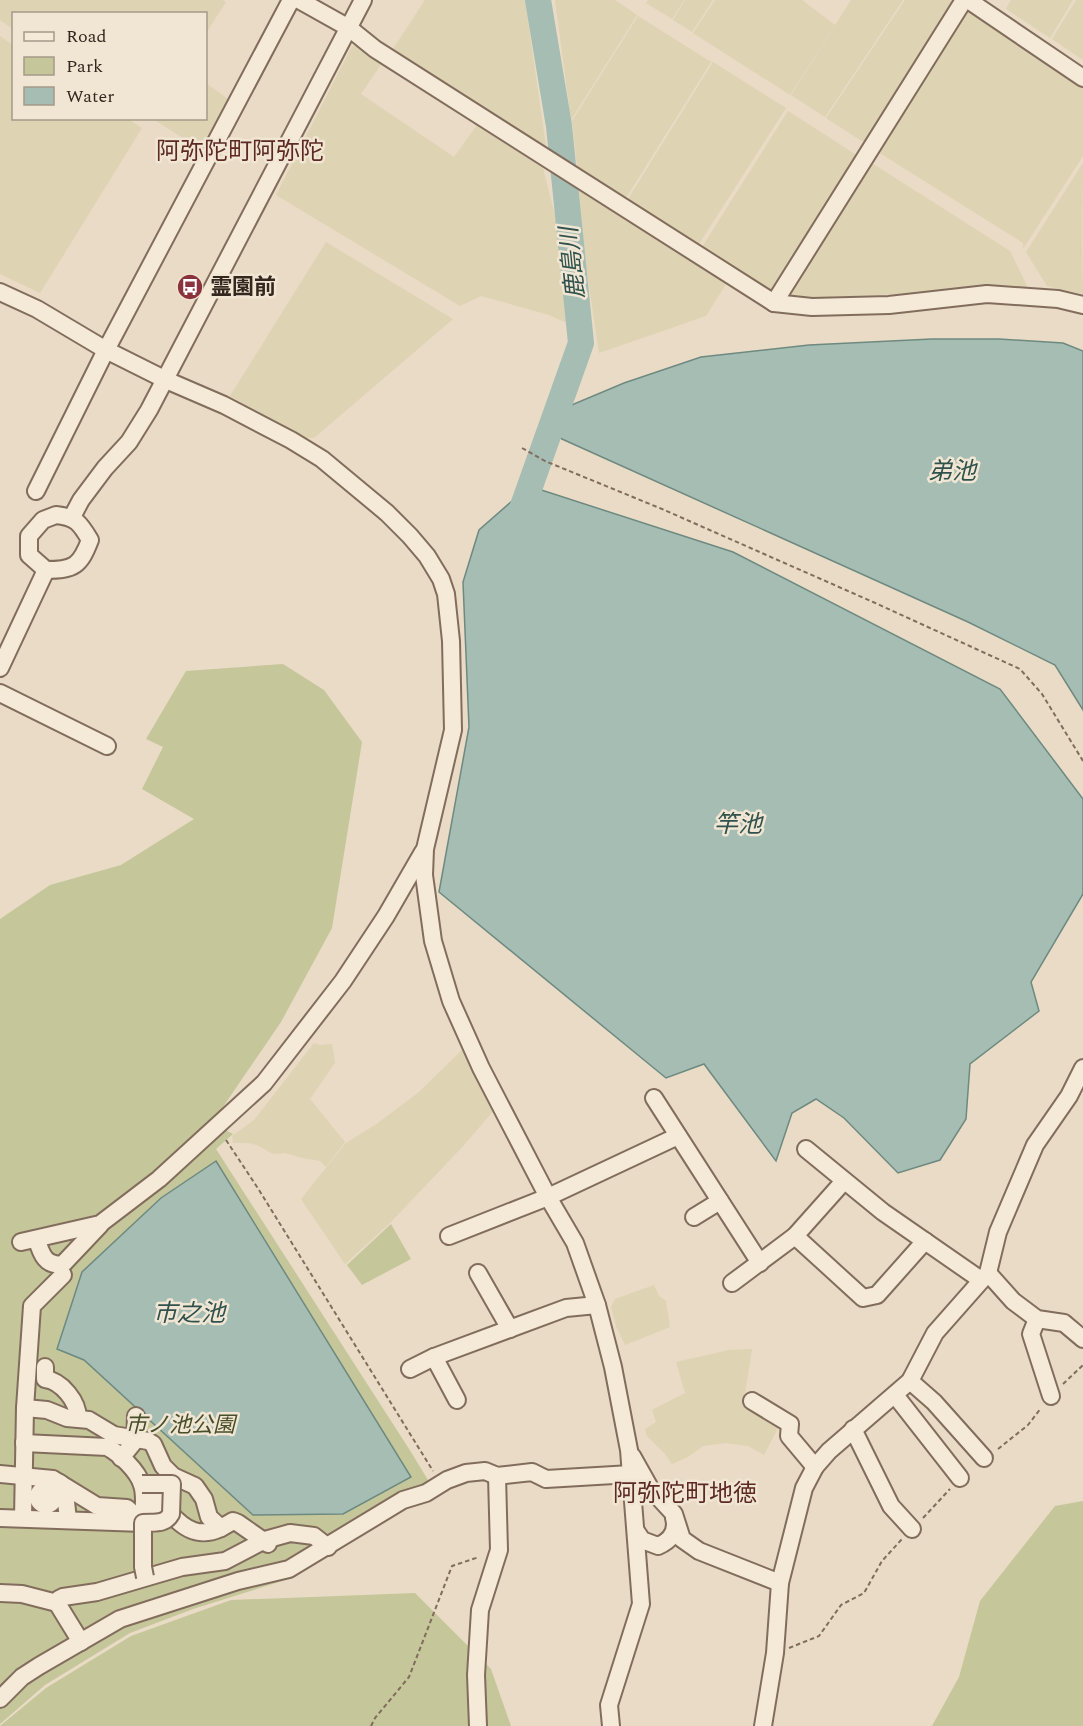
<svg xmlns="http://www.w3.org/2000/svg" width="1083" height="1726" font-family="Spectral,'Noto Sans JP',serif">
<rect width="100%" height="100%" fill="#e9dbc5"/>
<g fill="#ded3b3">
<polygon points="0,0 223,0 226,2 206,33 206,14 14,14 13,29 0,20"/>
<polygon points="425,0 525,0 547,153 391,52"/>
<polygon points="555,0 615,0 637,15 571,120"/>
<polygon points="648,0 684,0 672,19 646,3"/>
<polygon points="685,0 713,0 692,32 673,20"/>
<polygon points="715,0 802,0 835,25 790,95 693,33"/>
<polygon points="851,0 903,0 825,117 791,95"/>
<polygon points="905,0 951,0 955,2 865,143 826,118"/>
<polygon points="1011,0 1073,0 1050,38 1006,9"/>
<polygon points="1076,0 1083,0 1083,60 1052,39"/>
<polygon points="968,11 1083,86 1083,156 1023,249 1023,243 878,152"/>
<polygon points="638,16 711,62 626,198 577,167 572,121"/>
<polygon points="0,36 13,45 14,118 128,119 142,128 40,293 0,274"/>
<polygon points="352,46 356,46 382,63 361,94 454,157 477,125 543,168 556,219 567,323 549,315 481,296 460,306 276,195"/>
<polygon points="713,62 786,108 699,244 628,199"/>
<polygon points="206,83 228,99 202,150 153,119 206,118"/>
<polygon points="788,111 858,156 770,292 702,247"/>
<polygon points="870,162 1010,251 1030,292 922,293 784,299"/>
<polygon points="1083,163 1082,248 1083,294 1047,286 1026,252"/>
<polygon points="574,184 726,284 706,316 599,353"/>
<polygon points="326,242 453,319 314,438 306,438 230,396"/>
<polygon points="314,1043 320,1045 332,1044 335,1063 310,1099 345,1142 326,1167 320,1161 302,1158 285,1153 273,1154 257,1145 248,1143 233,1143 232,1136 254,1120"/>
<polygon points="463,1049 494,1110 465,1144 390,1223 345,1264 301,1199 346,1143 378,1123 419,1092"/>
<polygon points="654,1285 659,1296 666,1301 670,1327 625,1345 616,1326 611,1307 615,1299"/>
<polygon points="752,1349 744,1400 780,1424 764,1455 748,1446 726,1443 703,1446 688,1457 672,1464 665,1454 647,1436 645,1429 656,1422 652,1410 685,1393 676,1362 729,1350"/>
</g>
<g fill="#c5c69a">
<polygon points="283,664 324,690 362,742 332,928 281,1022 212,1123 233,1134 216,1149 411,1452 434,1490 322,1555 295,1577 193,1609 130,1633 45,1685 0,1724 0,919 50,885 121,865 194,819 142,789 163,747 146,739 186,671"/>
<polygon points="391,1224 411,1259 362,1285 347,1265"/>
<polygon points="1083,1501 1083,1726 932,1726 959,1677 980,1601 1055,1506"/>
<polygon points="415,1593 491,1669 511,1726 0,1726 46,1688 131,1636 231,1600"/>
</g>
<g fill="#a6bdb4" stroke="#6e8a80" stroke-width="1.5">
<polygon points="932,339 999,339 1063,343 1083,351 1083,710 1055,665 968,622 562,439 554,433 562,409 624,383 701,357 809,345"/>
<polygon points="529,486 733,552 1000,689 1083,799 1083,894 1031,982 1039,1011 970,1064 966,1119 940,1160 898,1173 844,1118 816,1099 792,1113 776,1161 704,1064 666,1078 439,892 469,727 463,582 479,530"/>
<polygon points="216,1161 411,1477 343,1514 253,1515 84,1360 57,1349 82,1272 161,1198"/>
</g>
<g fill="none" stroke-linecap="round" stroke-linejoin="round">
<polyline stroke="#a6bdb4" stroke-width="26" points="519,517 581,343 559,126 538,0"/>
<g stroke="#826d5d" stroke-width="20">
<g id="minor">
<polyline points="299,0 349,28 375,49 774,303 812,307 889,305 987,294 1058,299 1083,305"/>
<polyline points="968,0 1083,78"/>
<polyline points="0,292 37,309 106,350 166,380 224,405 291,440 322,459 387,513 410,536 427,556 441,579 446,594 451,641 453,730 425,849 424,875 433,941 451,1001 481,1068 548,1197 575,1243 597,1305 613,1367 629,1450 641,1604 609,1705 611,1726"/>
<polyline points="774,303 964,0"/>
<polyline points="36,491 106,350 291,0"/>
<path d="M56,515C76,517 80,523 90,540C80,566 74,570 46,570L29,555V536L43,520Z"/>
<polyline points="72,517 81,500 105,468 129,442 149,410 363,0"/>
<polyline points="0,668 46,570"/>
<polyline points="0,693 107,746"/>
<polyline points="654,1098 760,1263"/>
<polyline points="806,1149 883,1212 981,1280"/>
<polyline points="694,1217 720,1201"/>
<polyline points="449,1236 548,1197 678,1136"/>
<polyline points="795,1236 863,1298 877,1295 925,1241"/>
<path d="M37,1240C41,1254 46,1267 63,1264L100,1225"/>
<polyline points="21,1242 100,1224 159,1179 264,1083 343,981 386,916 423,852"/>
<polyline points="478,1273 510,1329"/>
<polyline points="988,1273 1013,1301 1037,1319 1064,1323 1083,1339"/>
<polyline points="732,1283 795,1236 844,1181"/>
<polyline points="1037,1319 1031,1334 1051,1396"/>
<polyline points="434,1357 457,1400"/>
<path d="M45,1367V1379C62,1381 78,1402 78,1418"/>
<polyline points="410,1369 434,1357 566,1308 597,1305"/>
<polyline points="910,1381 934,1402 984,1458"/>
<polyline points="895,1395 960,1478"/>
<polyline points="752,1401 790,1424 789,1436 815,1467"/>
<polyline points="25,1408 47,1410 67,1418 89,1420 114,1435 148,1441 153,1444 163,1466 173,1476 195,1486 204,1499 209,1517 221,1528 233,1521 238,1523 268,1544"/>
<polyline points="853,1429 891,1506 912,1529"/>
<polyline points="632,1456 650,1488 674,1514 682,1539 699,1551 780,1583"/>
<polyline points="121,1458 135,1441 136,1416"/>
<polyline points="0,1474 53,1479 97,1506 127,1508 143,1523"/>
<polyline points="58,1485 60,1483 65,1492 68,1520"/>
<circle cx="46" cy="1497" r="8"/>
<path d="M171,1514C185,1530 200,1538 221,1528"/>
<path d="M0,1518L143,1523C143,1512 146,1496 142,1485C138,1471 119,1453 107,1447L24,1443"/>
<polyline points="23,1518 25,1408 32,1306 63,1275"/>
<polyline points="157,1522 158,1484"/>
<path d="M636,1531L642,1540L658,1546C670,1541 678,1532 674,1518"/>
<polyline points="0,1593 22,1594 57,1603 81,1642"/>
<polyline points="57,1603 59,1599 63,1597 97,1592 182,1567 225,1561 265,1540 290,1533 314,1536 328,1547"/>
<polyline points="0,1699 22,1677 39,1666 120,1619 238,1581 289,1569 403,1500 426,1493 447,1480 466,1473 485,1471 497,1476 532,1472 546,1479 631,1474"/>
<polyline points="478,1726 476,1675 480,1610 499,1550 497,1476"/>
<polyline points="763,1726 775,1653 780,1583 804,1488 815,1467 829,1451 910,1381 935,1333 988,1273 998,1232 1035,1145 1069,1096 1083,1068"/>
</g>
</g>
<g stroke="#826d5d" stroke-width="2" stroke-dasharray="4.5 3" stroke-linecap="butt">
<polyline points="522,448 545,461 662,509 873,602 1020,669 1042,694 1083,761"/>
<polyline points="226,1140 259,1190 433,1471"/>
<polyline points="1063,1384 1083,1365"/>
<polyline points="998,1449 1028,1425 1041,1408"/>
<polyline points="923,1518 950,1489"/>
<polyline points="789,1648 819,1636 841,1605 864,1593 882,1561 902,1539"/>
<polyline points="371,1726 375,1718 409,1677 452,1566 479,1557"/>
</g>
<use href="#minor" stroke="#f5e9d7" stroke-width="16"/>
<g stroke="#826d5d" stroke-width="20" stroke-linecap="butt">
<path id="minor-bridge" d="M142,1484H172L171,1514C165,1525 154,1522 143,1523V1567L145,1577"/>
</g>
<use href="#minor-bridge" stroke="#f5e9d7" stroke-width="16"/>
</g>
<defs>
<g id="bus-disc" transform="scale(1.35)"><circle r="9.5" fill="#8b333c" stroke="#f1e6d3"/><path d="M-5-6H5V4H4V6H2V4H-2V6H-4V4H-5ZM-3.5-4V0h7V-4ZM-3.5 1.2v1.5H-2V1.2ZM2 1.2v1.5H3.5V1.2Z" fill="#fff"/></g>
</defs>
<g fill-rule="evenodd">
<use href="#bus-disc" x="190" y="287"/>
</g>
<g text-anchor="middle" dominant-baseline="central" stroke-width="5" stroke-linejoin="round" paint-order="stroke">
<g font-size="22" font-weight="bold" fill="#34271f" stroke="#f1e6d3" text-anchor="start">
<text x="210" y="287">霊園前</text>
</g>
<g font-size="22" font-style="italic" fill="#484e28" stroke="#f1e6d3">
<text x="180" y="1425">市ノ池公園</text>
</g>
<g font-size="24" fill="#5c2a23" stroke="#f1e6d3">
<text x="240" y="152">阿弥陀町阿弥陀</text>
<text x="685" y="1494">阿弥陀町地徳</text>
</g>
<g font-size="24" font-style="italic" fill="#30524d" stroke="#f1e6d3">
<text transform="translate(573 263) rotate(-96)">鹿島川</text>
<text x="952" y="472">弟池</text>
<text x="738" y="825">竿池</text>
<text x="189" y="1314">市之池</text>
</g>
</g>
<rect x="12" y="12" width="195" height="108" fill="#f1e6d3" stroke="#a59a8b" stroke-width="1.5"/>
<rect x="24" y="32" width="30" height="9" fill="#f5e9d7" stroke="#a59a8b" stroke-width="1.5"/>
<text x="66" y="42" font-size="18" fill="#34271f">Road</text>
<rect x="24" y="57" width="30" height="18" fill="#c5c69a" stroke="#a59a8b" stroke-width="1.5"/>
<text x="66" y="72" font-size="18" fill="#34271f">Park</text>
<rect x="24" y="87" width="30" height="18" fill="#a6bdb4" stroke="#a59a8b" stroke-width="1.5"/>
<text x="66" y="102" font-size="18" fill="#34271f">Water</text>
</svg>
